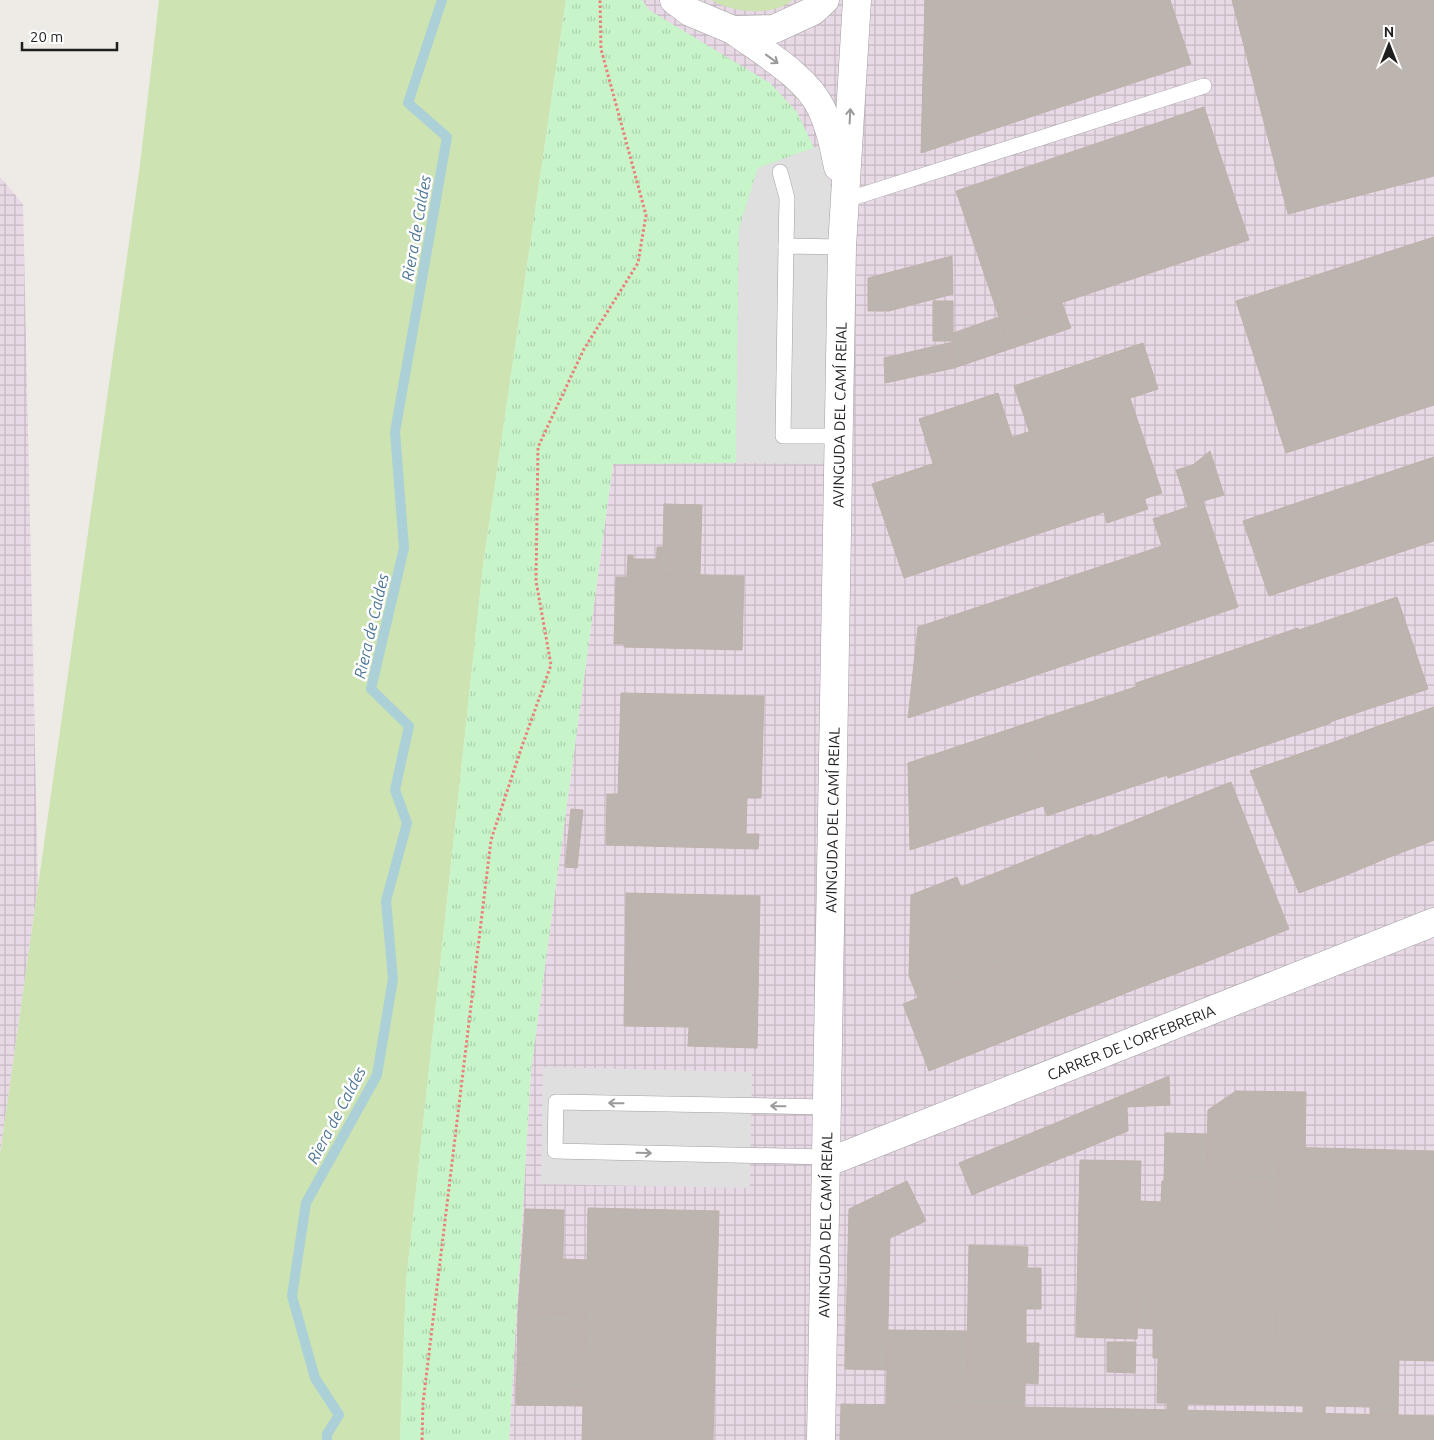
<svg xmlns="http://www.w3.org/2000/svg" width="1434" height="1440" font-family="Ubuntu,sans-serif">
<defs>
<pattern id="industrial-grid" width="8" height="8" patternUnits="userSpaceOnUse" patternTransform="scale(1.25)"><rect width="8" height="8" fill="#e7d9e5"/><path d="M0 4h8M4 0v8" fill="none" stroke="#c6bac4"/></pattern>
<pattern id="park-tufts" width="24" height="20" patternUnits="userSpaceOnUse" patternTransform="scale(1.25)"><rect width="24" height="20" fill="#c8f4c9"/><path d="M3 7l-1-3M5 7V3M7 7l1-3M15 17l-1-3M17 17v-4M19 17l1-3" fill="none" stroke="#abd1ac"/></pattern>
</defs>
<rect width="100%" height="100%" fill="#eeebe6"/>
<g fill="url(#industrial-grid)">
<polygon points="642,0 1434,0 1434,1440 509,1440 531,1070 613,464 649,10"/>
<polygon points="0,177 23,204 38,886 0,1155"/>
</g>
<g fill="#cde3b2">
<polygon points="159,0 566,0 483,566 406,1283 400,1440 0,1440 0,1155 140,165"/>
<path d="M711,0H793C771,17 734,13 711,0Z"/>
</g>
<polygon fill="url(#park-tufts)" points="566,0 642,0 649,10 770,83 797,112 814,148 758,168 739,229 736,463 613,464 531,1070 509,1440 400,1440 406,1283 483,566"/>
<g fill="#dfdfdf">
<polygon points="819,146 830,183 832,195 827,464 736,463 739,229 758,168"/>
<polygon points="543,1067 752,1072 750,1188 541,1184"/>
</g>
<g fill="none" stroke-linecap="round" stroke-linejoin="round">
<polyline stroke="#abd0d7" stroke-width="10" points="327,1440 327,1434 339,1415 315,1378 292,1296 306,1203 377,1075 393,979 386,901 407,823 395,790 409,726 371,689 404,548 395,432 447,137 408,103 442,0"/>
</g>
<g fill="#bcb4af" stroke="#bfb2aa">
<polygon points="925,0 1170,0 1191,64 921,153"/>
<polygon points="1232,0 1434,0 1434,176 1288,214"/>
<polygon points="1204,107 1249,240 1001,323 956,191"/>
<polygon points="1434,237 1434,405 1286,453 1236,301"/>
<polygon points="952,256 953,294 889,311 868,311 868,278"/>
<rect x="933" y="301" width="20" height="40"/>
<polygon points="1062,303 1071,328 1010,349 1001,323"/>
<polygon points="999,317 1010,349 954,368 953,333"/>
<polygon points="953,342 954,368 885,383 884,358"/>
<polygon points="1143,343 1158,389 1029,431 1014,386"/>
<polygon points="998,393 1012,437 933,463 919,419"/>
<polygon points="1130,398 1162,493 904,578 872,484"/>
<polygon points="1210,451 1224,495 1203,501 1238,607 908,718 918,627 1162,546 1153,519 1188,507 1176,470 1193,465"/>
<polygon points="1434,457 1434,541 1269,596 1243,521"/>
<polygon points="1144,498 1148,509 1107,523 1104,512"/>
<polygon points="664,504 702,505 700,575 656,574 657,547 663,547"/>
<polygon points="628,555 633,555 633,559 656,559 656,574 627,573"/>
<polygon points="627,573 744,576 742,650 624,647 624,644 614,644 616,577 627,577"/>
<polygon points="1397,597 1428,689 1330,722 1299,630"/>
<polygon points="1298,628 1331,723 1168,778 1136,683"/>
<polygon points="1138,686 1167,775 1047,816 1016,727"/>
<polygon points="621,693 764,696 761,798 747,798 746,834 759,834 758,849 606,845 607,794 618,794"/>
<polygon points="1434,707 1434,840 1432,841 1384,724"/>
<polygon points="1384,724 1432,841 1387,858 1340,740"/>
<polygon points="1016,727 1043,806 910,850 908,763"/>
<polygon points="1340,740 1387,858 1344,876 1296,755"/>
<polygon points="1296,755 1344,876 1299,893 1250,771"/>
<polygon points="1231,782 1289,929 1196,966 1138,819"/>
<polygon points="571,809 583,810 577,868 565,867"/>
<polygon points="1138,819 1196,966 1151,983 1093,837"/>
<polygon points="1092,834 1125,916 993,968 961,887"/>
<polygon points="957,877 993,968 918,998 909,976 911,895"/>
<polygon points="626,893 760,896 757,1048 688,1046 689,1027 624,1026"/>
<polygon points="1125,916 1151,983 929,1071 903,1004"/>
<polygon points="1169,1076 1170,1105 1127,1107 1128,1131 972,1195 959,1163"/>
<polygon points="1236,1091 1306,1092 1305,1148 1280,1147 1279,1183 1206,1182 1208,1110"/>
<polygon points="1165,1133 1207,1134 1206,1182 1164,1181"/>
<polygon points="1280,1147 1434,1151 1434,1361 1399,1360 1398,1415 1370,1414 1370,1407 1325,1406 1325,1414 1303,1413 1303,1406 1274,1405"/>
<polygon points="1080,1160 1141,1161 1137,1339 1076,1337"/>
<polygon points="907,1181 926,1221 890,1238 887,1370 845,1369 849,1209"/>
<polygon points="1162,1181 1279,1183 1274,1405 1188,1404 1187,1410 1167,1410 1167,1403 1157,1403 1158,1358 1153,1358 1153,1329 1138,1328 1140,1201 1161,1202"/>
<polygon points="588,1208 719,1211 713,1440 582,1440 586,1299 562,1298 563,1259 587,1260"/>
<polygon points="525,1209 564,1210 562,1298 586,1299 586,1314 518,1312"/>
<polygon points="969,1245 1028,1247 1027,1268 1041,1268 1041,1309 1026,1309 1026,1343 1039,1343 1038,1384 1025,1383 1024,1407 966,1406"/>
<polygon points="518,1312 586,1314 584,1366 517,1364"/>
<polygon points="888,1330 967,1331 966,1406 886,1405"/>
<polygon points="1107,1342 1136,1342 1135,1373 1107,1372"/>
<polygon points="517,1364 584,1366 584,1391 516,1389"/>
<polygon points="516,1389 584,1391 583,1406 516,1405"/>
<polygon points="841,1404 1132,1409 1131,1440 840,1440"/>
<polygon points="1132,1409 1434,1416 1434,1440 1131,1440"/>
</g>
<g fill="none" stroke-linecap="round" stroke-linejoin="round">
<g stroke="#a0a0a0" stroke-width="16">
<g id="service">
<polyline points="780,172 787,198 786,246"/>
<polyline points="846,200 1204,86"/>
<polyline points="839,436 783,436 786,246 842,247"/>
<polyline points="826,1157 555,1151 556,1102 827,1107"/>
</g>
</g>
<g stroke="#a0a0a0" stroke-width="29">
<g id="minor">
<polyline points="674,0 690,12 733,30 774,29 813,11 825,0"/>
<path d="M733,30C761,51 806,76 821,108C830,127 834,147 838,167"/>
<path id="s1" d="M826,1163L1434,922"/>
<path id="s2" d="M821,1440L842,247L857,0"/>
</g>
</g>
<polyline stroke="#eb807b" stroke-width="3" stroke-dasharray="2.5 2.5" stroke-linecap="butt" points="422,1440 423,1403 491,840 521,749 551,665 536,581 538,447 584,349 638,263 646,215 601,49 600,0"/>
<use href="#service" stroke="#fff" stroke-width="15"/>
<use href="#minor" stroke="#fff" stroke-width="28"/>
</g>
<defs><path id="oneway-shaft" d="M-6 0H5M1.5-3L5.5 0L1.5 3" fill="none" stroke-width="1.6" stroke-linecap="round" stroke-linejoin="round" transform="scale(1.25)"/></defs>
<g stroke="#9a9a9a">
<use href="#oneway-shaft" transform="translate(772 59) rotate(36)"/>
<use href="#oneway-shaft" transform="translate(850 116) rotate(-87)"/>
<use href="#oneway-shaft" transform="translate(616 1103) rotate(-179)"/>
<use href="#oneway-shaft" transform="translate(778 1106) rotate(-179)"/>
<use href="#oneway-shaft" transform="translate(644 1153) rotate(1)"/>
</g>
<g text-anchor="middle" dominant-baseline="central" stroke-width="5" stroke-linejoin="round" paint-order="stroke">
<g font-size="15" fill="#1f1f1f" stroke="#fff">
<text stroke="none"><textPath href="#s2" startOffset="1025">AVINGUDA DEL CAMÍ REIAL</textPath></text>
<text stroke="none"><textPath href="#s2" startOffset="620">AVINGUDA DEL CAMÍ REIAL</textPath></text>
<text stroke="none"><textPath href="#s1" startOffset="328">CARRER DE L'ORFEBRERIA</textPath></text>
<text stroke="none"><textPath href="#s2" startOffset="215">AVINGUDA DEL CAMÍ REIAL</textPath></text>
</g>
<g font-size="16" font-style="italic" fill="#4e7695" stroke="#fff">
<text transform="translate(416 228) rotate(-80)">Riera de Caldes</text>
<text transform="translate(371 626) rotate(-77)">Riera de Caldes</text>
<text transform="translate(336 1115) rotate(-62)">Riera de Caldes</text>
</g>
</g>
<g transform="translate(1389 45)" stroke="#ffffff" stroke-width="4" paint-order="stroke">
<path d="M0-4L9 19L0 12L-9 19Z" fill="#1f1f1f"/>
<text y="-8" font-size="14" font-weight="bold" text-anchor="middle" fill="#1f1f1f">N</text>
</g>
<path d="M22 42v8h95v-8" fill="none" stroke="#1f1f1f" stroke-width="2.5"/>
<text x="30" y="42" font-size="15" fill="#1f1f1f" stroke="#ffffff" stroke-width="4" paint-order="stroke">20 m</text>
</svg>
